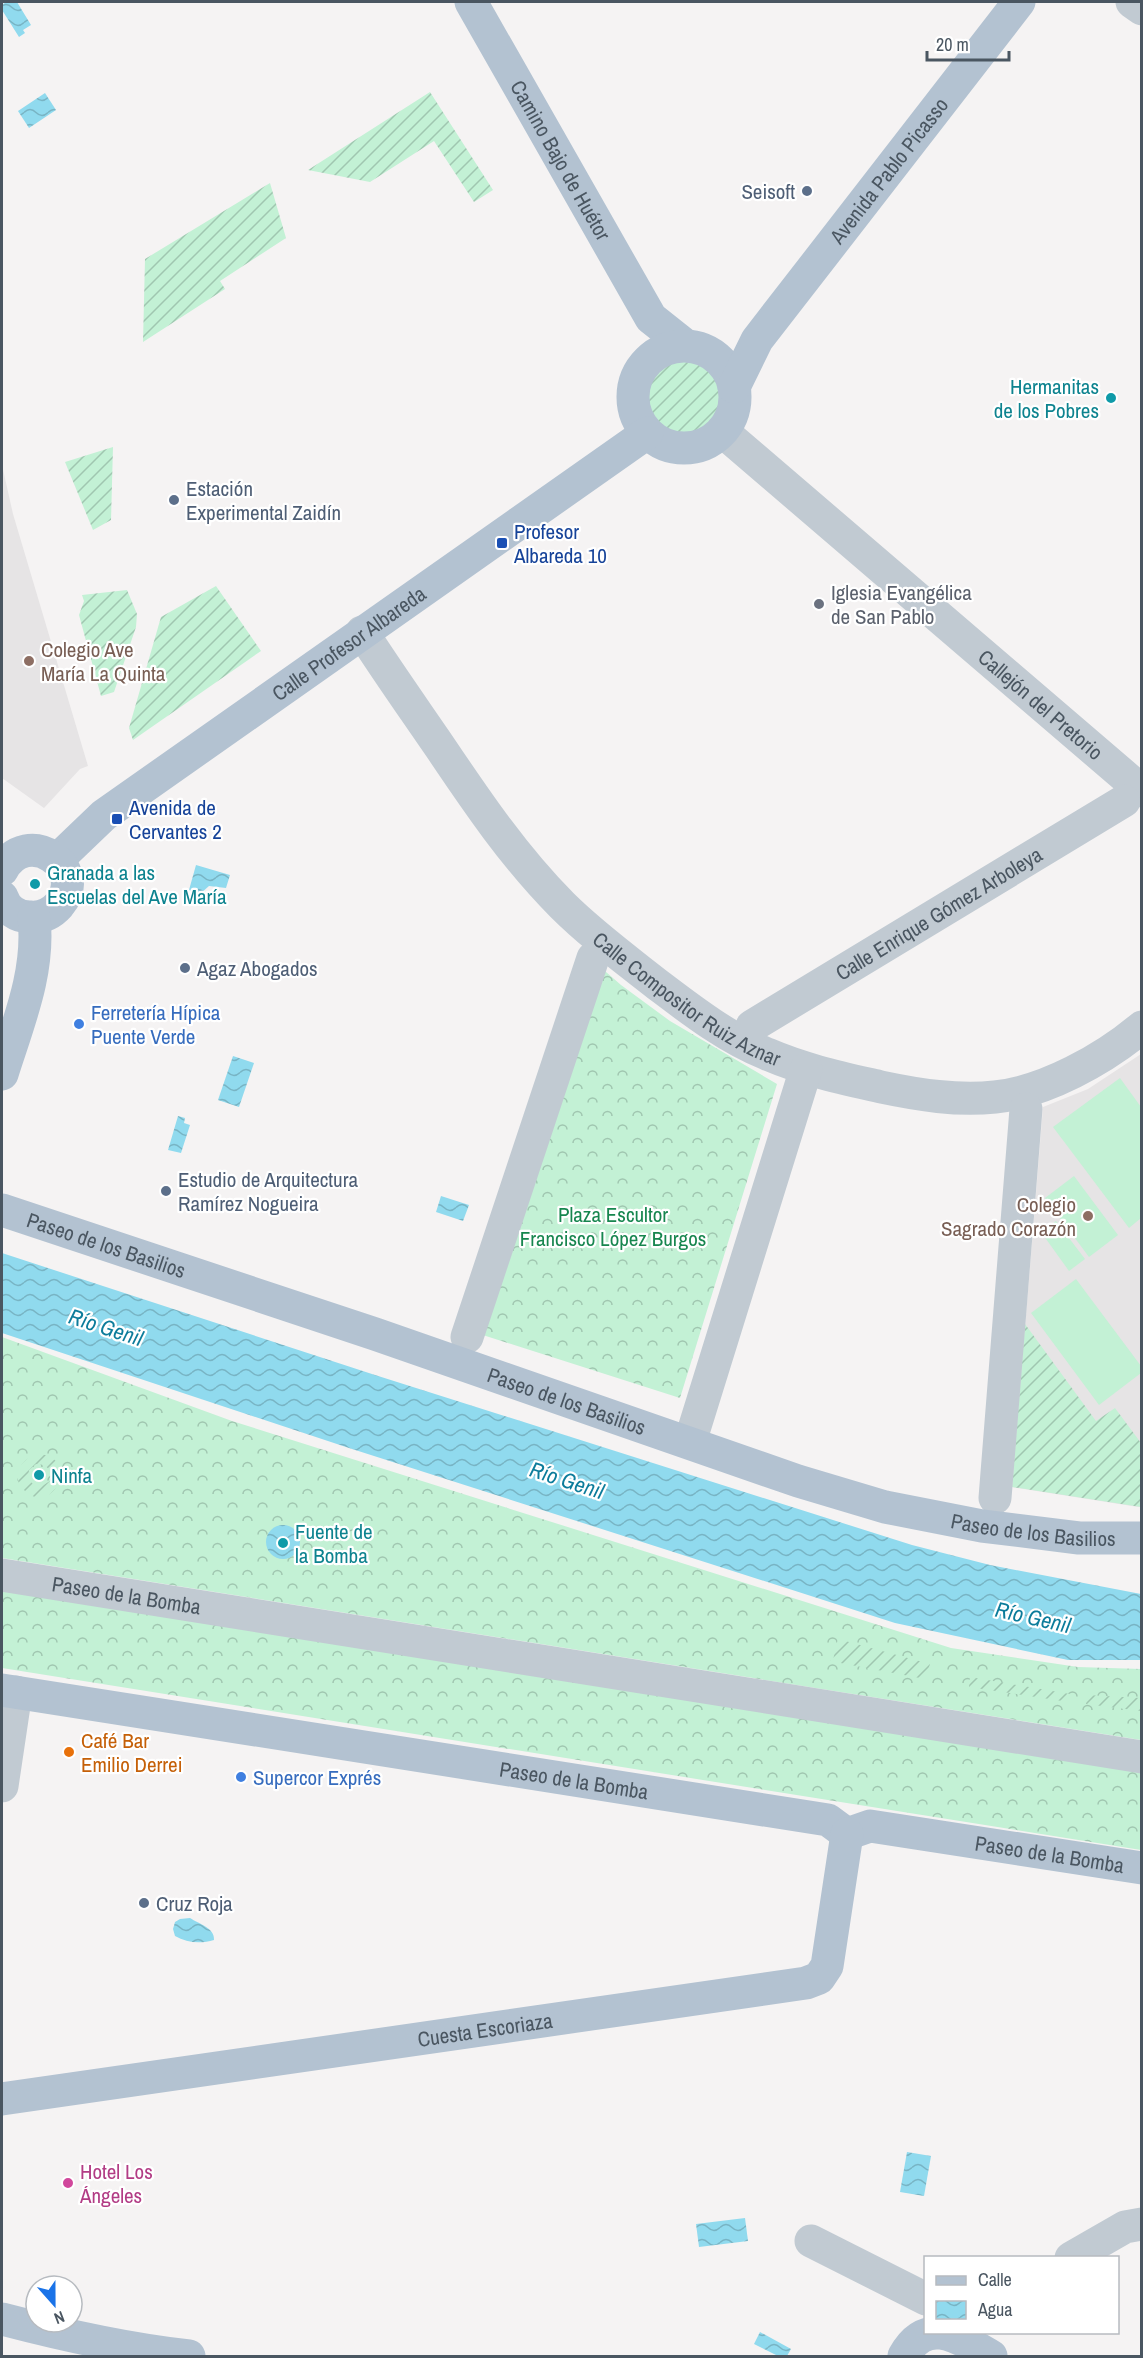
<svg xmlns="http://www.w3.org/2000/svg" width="1143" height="2358" font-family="'Archivo Narrow',sans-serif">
<defs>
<pattern id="forest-crowns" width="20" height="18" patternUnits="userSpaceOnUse" patternTransform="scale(1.5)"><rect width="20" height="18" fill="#c3f1d5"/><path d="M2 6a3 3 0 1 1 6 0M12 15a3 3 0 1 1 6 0" fill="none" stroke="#a0c6b0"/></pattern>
<pattern id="garden-furrows" width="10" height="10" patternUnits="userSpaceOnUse" patternTransform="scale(1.5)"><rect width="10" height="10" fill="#c3f1d5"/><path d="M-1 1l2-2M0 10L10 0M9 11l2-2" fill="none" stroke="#a0c6b0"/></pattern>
<pattern id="water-waves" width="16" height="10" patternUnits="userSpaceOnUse" patternTransform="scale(1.5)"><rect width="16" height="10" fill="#90daee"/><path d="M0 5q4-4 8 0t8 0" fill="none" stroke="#78b4c4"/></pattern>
</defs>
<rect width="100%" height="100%" fill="#f5f3f3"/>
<g fill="#e6e4e5">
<polygon points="2,465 13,514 88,766 80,769 44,808 2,778"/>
<polygon points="1141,1054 1141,1507 1138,1507 1012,1487 1043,1107 1088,1089"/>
</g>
<g fill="url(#forest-crowns)">
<polygon points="583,952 621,985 670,1021 777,1084 680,1398 461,1328"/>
<polygon points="2,1337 232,1421 951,1648 1078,1667 1141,1669 1141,1740 2,1558"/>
<polygon points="2,1589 1141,1771 1141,1850 2,1668"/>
</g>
<g fill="url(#garden-furrows)" fill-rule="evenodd">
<polygon points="430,92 493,190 474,202 434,141 370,182 308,170"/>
<polygon points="270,183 286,238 220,281 225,289 143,342 145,259"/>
<circle cx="684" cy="396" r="38"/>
<polygon points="113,447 111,520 93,530 65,462"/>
<polygon points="216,586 261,651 133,740 129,728 161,617"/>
<polygon points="127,590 137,614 136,627 114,692 101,696 79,615 84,601 82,595"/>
<polygon points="1025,1324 1096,1421 1115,1408 1141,1443 1141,1507 1012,1487"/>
<path d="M36,1454C84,1455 52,1519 24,1490C10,1477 21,1460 36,1454ZM36,1464L45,1465L51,1472L50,1481L42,1486L34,1485L28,1479L29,1470Z"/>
<polygon points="838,1639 930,1664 925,1679 830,1661 833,1660"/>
<polygon points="970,1677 1070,1694 1069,1702 969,1687"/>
<polygon points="1087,1695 1141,1698 1141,1711 1086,1704"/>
</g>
<g fill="#c3f1d5">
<polygon points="1120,1078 1141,1107 1141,1218 1129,1228 1053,1127"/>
<polygon points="1074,1176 1118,1235 1089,1257 1045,1198"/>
<polygon points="1056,1221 1085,1259 1069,1271 1041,1232"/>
<polygon points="1076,1279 1141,1366 1141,1373 1099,1405 1031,1313"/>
</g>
<g fill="url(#water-waves)">
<polygon points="6,2 17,2 31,25 23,30 25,33 19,37 2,10 2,5"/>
<polygon points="45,93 56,110 29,128 18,111"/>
<polygon points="196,865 230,875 226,888 209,886 200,894 189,890"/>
<polygon points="233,1056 254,1063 239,1107 218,1100"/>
<polygon points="178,1116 185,1118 184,1123 190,1125 181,1153 168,1150"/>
<polygon points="441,1196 469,1205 463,1221 436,1212"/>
<polygon points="2,1253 375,1375 912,1545 990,1565 1141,1594 1141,1660 1068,1660 895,1623 349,1448 2,1333"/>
<circle cx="283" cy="1542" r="17"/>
<path d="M190,1918C199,1924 215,1928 214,1940C201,1944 187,1943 175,1936L173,1929L175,1922L180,1919Z"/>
<polygon points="907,2152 931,2156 924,2196 900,2192"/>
<polygon points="745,2218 748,2241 699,2247 696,2224"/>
<polygon points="760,2332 791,2349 787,2356 778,2356 754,2344"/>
</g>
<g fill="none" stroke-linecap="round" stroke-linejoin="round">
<g stroke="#c1cad2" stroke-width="33">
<polyline points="1132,2 1142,9"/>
<path id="s1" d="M722,431L1142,791"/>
<path id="s2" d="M362,632C387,671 414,709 440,747C477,802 515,858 562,905C591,934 625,959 658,985C691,1010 727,1038 767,1054C804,1070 842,1078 881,1087C919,1095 957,1101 995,1097C1045,1092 1104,1059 1142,1027"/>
<path id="s3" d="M752,1026L1124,801"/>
<polyline points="467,1337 593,958"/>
<polyline points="690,1442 806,1069"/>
<polyline points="995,1498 1026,1109"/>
<path id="s4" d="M2,1575L1142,1757"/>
<polyline points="2,1786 16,1692"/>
<polyline points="811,2241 926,2299"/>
<polyline points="1071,2258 1125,2227 1142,2224"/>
</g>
<g stroke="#b3c2d1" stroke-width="33">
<path id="s5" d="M471,2L651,318L685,345"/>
<circle cx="684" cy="397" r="51"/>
<path id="s6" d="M734,387L757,340L1019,2"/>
<path id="s7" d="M57,860L104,815L647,433"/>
<path d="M2,870C27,824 90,868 59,905C51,914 41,918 30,917C17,917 6,909 2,897"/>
<path d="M2,1074C18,1023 40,972 34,918"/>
<path id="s8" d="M2,1210L375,1334L798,1481L885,1507L982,1526L1079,1538H1142"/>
<path id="s9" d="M2,1690L828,1820L847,1834"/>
<path id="s10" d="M847,1834L870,1826L1142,1868"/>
<path id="s11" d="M2,2099L806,1983L819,1978L827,1966L847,1834"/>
<path d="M2,2319C63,2335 125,2349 189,2356"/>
<path d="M904,2356C927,2314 961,2339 991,2356"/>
</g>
</g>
<g fill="#5c6f8a" stroke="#fff" stroke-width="2">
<circle cx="807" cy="191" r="6"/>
<circle cx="174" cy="500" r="6"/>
<circle cx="185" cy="968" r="6"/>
<circle cx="166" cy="1191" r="6"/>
<circle cx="144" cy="1903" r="6"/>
</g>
<g fill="#0f9aa8" stroke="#fff" stroke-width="2">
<circle cx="1111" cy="398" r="6"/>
<circle cx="35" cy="884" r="6"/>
<circle cx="39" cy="1475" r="6"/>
<circle cx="283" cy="1543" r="6"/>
</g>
<g fill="#1a4fb4" stroke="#fff" stroke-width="2">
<rect x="496" y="537" width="12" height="12" rx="3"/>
<rect x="111" y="813" width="12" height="12" rx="3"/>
</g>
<circle fill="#6b7280" stroke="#fff" stroke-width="2" cx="819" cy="604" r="6"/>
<g fill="#8d6e63" stroke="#fff" stroke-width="2">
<circle cx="29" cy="661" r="6"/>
<circle cx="1088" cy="1216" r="6"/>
</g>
<g fill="#3f7fe0" stroke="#fff" stroke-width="2">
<circle cx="79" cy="1024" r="6"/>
<circle cx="241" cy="1777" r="6"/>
</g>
<circle fill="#e8710a" stroke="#fff" stroke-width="2" cx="69" cy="1752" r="6"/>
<circle fill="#d1479c" stroke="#fff" stroke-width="2" cx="68" cy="2183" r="6"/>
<g text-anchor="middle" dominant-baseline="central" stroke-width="4.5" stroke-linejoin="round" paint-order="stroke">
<g font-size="21" fill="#4a5661" stroke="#fff">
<text stroke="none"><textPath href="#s5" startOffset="182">Camino Bajo de Huétor</textPath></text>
<text stroke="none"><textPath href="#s6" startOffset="267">Avenida Pablo Picasso</textPath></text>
<text stroke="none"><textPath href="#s7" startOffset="364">Calle Profesor Albareda</textPath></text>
<text stroke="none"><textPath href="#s1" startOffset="420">Callejón del Pretorio</textPath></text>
<text stroke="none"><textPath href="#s3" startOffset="218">Calle Enrique Gómez Arboleya</textPath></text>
<text stroke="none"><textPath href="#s2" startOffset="496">Calle Compositor Ruiz Aznar</textPath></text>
<text stroke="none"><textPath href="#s8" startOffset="110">Paseo de los Basilios</textPath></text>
<text stroke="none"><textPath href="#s8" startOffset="596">Paseo de los Basilios</textPath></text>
<text stroke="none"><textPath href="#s8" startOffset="1082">Paseo de los Basilios</textPath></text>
<text stroke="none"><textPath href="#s4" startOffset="126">Paseo de la Bomba</textPath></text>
<text stroke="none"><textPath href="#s9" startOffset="579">Paseo de la Bomba</textPath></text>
<text stroke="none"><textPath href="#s10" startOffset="206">Paseo de la Bomba</textPath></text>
<text stroke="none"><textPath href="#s11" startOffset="488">Cuesta Escoriaza</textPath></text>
</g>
<g font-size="21" fill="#4e5e75" stroke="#fff" text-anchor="start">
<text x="795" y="191" text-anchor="end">Seisoft</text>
<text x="186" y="488">Estación<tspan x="186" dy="24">Experimental Zaidín</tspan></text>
<text x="197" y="968">Agaz Abogados</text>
<text x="178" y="1179">Estudio de Arquitectura<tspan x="178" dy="24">Ramírez Nogueira</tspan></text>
<text x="156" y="1903">Cruz Roja</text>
</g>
<g font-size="21" fill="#0d838f" stroke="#fff" text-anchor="start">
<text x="1099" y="386" text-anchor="end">Hermanitas<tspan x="1099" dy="24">de los Pobres</tspan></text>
<text x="47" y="872">Granada a las<tspan x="47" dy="24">Escuelas del Ave María</tspan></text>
<text x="51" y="1475">Ninfa</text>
<text x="295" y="1531">Fuente de<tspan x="295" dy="24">la Bomba</tspan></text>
</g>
<g font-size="21" fill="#164399" stroke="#fff" text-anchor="start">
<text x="514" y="531">Profesor<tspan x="514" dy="24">Albareda 10</tspan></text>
<text x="129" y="807">Avenida de<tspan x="129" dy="24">Cervantes 2</tspan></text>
</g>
<g font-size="21" fill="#5b616d" stroke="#fff" text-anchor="start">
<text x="831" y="592">Iglesia Evangélica<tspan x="831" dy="24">de San Pablo</tspan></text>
</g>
<g font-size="21" fill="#785e54" stroke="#fff" text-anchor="start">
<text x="41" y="649">Colegio Ave<tspan x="41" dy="24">María La Quinta</tspan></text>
<text x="1076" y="1204" text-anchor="end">Colegio<tspan x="1076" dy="24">Sagrado Corazón</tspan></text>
</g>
<g font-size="21" fill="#366cbe" stroke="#fff" text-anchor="start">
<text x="91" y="1012">Ferretería Hípica<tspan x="91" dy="24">Puente Verde</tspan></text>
<text x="253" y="1777">Supercor Exprés</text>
</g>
<g font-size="21" fill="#17864f" stroke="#fff">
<text x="613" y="1214">Plaza Escultor<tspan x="613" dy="24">Francisco López Burgos</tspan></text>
</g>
<g font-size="21" fill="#c56008" stroke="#fff" text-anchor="start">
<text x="81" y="1740">Café Bar<tspan x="81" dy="24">Emilio Derrei</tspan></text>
</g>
<g font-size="21" fill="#b23c85" stroke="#fff" text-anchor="start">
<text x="80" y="2171">Hotel Los<tspan x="80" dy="24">Ángeles</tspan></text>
</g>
<g font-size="22" font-style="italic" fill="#0c7c9b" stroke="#fff">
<text transform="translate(106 1327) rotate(18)">Río Genil</text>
<text transform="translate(567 1480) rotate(18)">Río Genil</text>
<text transform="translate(1033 1617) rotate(13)">Río Genil</text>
</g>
</g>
<rect width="1143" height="2358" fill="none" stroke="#4a5661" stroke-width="6"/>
<rect x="924" y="2256" width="195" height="78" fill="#ffffff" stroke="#b7bbc0" stroke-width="1.5"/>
<rect x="936" y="2276" width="30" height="9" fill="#b3c2d1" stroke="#b7bbc0" stroke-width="1.5"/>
<text x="978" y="2286" font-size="18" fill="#4a5661">Calle</text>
<rect x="936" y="2301" width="30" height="18" fill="url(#water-waves)" stroke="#b7bbc0" stroke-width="1.5"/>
<text x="978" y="2316" font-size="18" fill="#4a5661">Agua</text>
<g transform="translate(54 2304) rotate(159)"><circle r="28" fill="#ffffff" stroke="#b7bbc0" stroke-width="1.5"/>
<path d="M0-4.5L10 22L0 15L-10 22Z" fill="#1a73e8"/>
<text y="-9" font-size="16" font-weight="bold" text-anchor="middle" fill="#4a5661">N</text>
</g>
<path d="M927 51v9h82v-9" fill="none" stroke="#4a5661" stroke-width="3"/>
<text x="936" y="51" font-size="18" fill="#4a5661" stroke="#ffffff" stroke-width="4.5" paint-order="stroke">20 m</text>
</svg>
